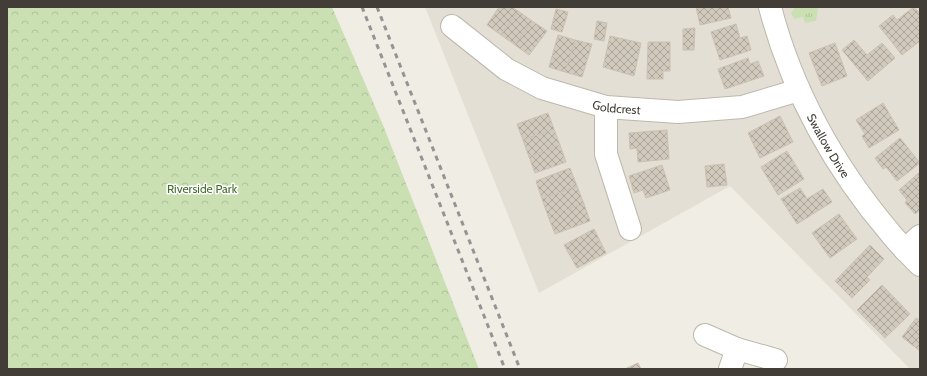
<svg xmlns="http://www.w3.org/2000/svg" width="927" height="376" font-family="Cabin,sans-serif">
<defs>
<pattern id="grass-tufts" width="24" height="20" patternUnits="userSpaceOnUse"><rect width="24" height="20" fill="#cae0b3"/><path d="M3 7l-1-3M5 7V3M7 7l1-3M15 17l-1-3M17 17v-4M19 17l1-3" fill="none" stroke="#afc19b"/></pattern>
<pattern id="forest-crowns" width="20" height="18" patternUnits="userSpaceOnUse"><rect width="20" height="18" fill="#cae0b3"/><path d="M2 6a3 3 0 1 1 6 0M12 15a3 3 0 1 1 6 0" fill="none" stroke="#afc19b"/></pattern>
<pattern id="building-cross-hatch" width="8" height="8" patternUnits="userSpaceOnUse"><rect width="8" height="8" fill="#d0c9bc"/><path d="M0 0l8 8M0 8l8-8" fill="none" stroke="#aaa49a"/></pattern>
</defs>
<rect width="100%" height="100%" fill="#f0ede5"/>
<polygon fill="#e4dfd4" points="425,7 920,7 920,369 910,369 730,186 539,293"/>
<polygon fill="url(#grass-tufts)" points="795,7 821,7 818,9 816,21 805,23 803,17 794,19 791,13"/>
<polygon fill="url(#forest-crowns)" points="7,7 332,7 383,125 479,369 7,369"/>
<g fill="url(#building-cross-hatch)" stroke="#cac1b0">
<polygon points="499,7 512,7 518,11 501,35 487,25"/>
<polygon points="696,7 728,7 731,18 700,25"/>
<polygon points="914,7 920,13 920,41 902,55 879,26 893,15 897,20"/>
<polygon points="556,9 568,12 562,32 551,29"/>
<polygon points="518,11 532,21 515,45 501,35"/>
<polygon points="532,21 547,31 529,55 515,45"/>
<polygon points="597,21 607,23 604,41 594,39"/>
<polygon points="736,24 740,38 747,36 751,50 720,60 711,32"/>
<polygon points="695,28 694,50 683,50 683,29"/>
<polygon points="558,35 575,40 565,72 549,67"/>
<polygon points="610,36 641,43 634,76 603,67"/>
<polygon points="575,40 592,44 582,77 565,72"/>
<polygon points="854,40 867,55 882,43 895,58 868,81 842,50"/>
<polygon points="648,42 670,42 670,71 663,71 663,79 647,79"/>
<polygon points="835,43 847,76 822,86 809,53"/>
<polygon points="748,58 750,64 758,61 764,76 725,89 718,69"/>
<polygon points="883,103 899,130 869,148 862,136 865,134 856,120"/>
<polygon points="548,113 554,129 523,140 517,124"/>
<polygon points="780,116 793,142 760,158 748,133"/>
<polygon points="554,129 560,145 529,157 523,140"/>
<polygon points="667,130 669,159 638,162 637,148 630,149 629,133"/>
<polygon points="900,138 920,163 897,181 886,167 883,169 875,158"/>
<polygon points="560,145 566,162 535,173 529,157"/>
<polygon points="787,151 804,179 778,195 761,167"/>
<polygon points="724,164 727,185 707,187 705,166"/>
<polygon points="662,165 670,190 646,198 643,190 634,193 629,176"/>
<polygon points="570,168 577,186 542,199 536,181"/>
<polygon points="920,172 920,210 915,214 905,203 907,200 899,190"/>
<polygon points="577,186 584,204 548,216 542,199"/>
<polygon points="800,188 807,199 823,189 832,202 797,224 781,199"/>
<polygon points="584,204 590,221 555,234 548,216"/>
<polygon points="839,214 857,239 830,258 812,233"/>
<polygon points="594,229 606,253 577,268 564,245"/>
<polygon points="870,245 884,259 867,277 870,280 852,298 835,281"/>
<polygon points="882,285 910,314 885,338 857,310"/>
<polygon points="916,318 920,320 920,351 902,337"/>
<polygon points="638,363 641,369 625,369"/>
</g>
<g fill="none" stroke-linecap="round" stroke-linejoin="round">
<g stroke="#bdb8ac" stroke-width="24">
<g id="minor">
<path id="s1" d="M770,7C792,91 835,168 891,234C900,245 910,255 920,265"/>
<path id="s2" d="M452,26L506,69L542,88L606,107L678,112L742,107L799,90"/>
<polyline points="606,107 606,154 630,229"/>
<polyline points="905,250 920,236"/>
<polyline points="705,335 737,349 776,360"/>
<polyline points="730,369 737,349"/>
</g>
</g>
<use href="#minor" stroke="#fff" stroke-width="22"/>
<g stroke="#949494" stroke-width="3" stroke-dasharray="5 5" stroke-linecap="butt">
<polyline points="362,7 505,369"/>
<polyline points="377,7 520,369"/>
</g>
</g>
<g text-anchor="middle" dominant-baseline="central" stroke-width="3" stroke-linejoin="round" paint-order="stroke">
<g font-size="12" fill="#423d36" stroke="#fff">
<text stroke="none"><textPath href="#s2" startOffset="187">Goldcrest</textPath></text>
<text stroke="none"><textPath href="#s1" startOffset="151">Swallow Drive</textPath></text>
</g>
<g font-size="12" fill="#456c31" stroke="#fff">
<text x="202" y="188">Riverside Park</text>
</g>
</g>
<rect width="927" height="376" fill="none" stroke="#423d36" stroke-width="16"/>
</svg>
